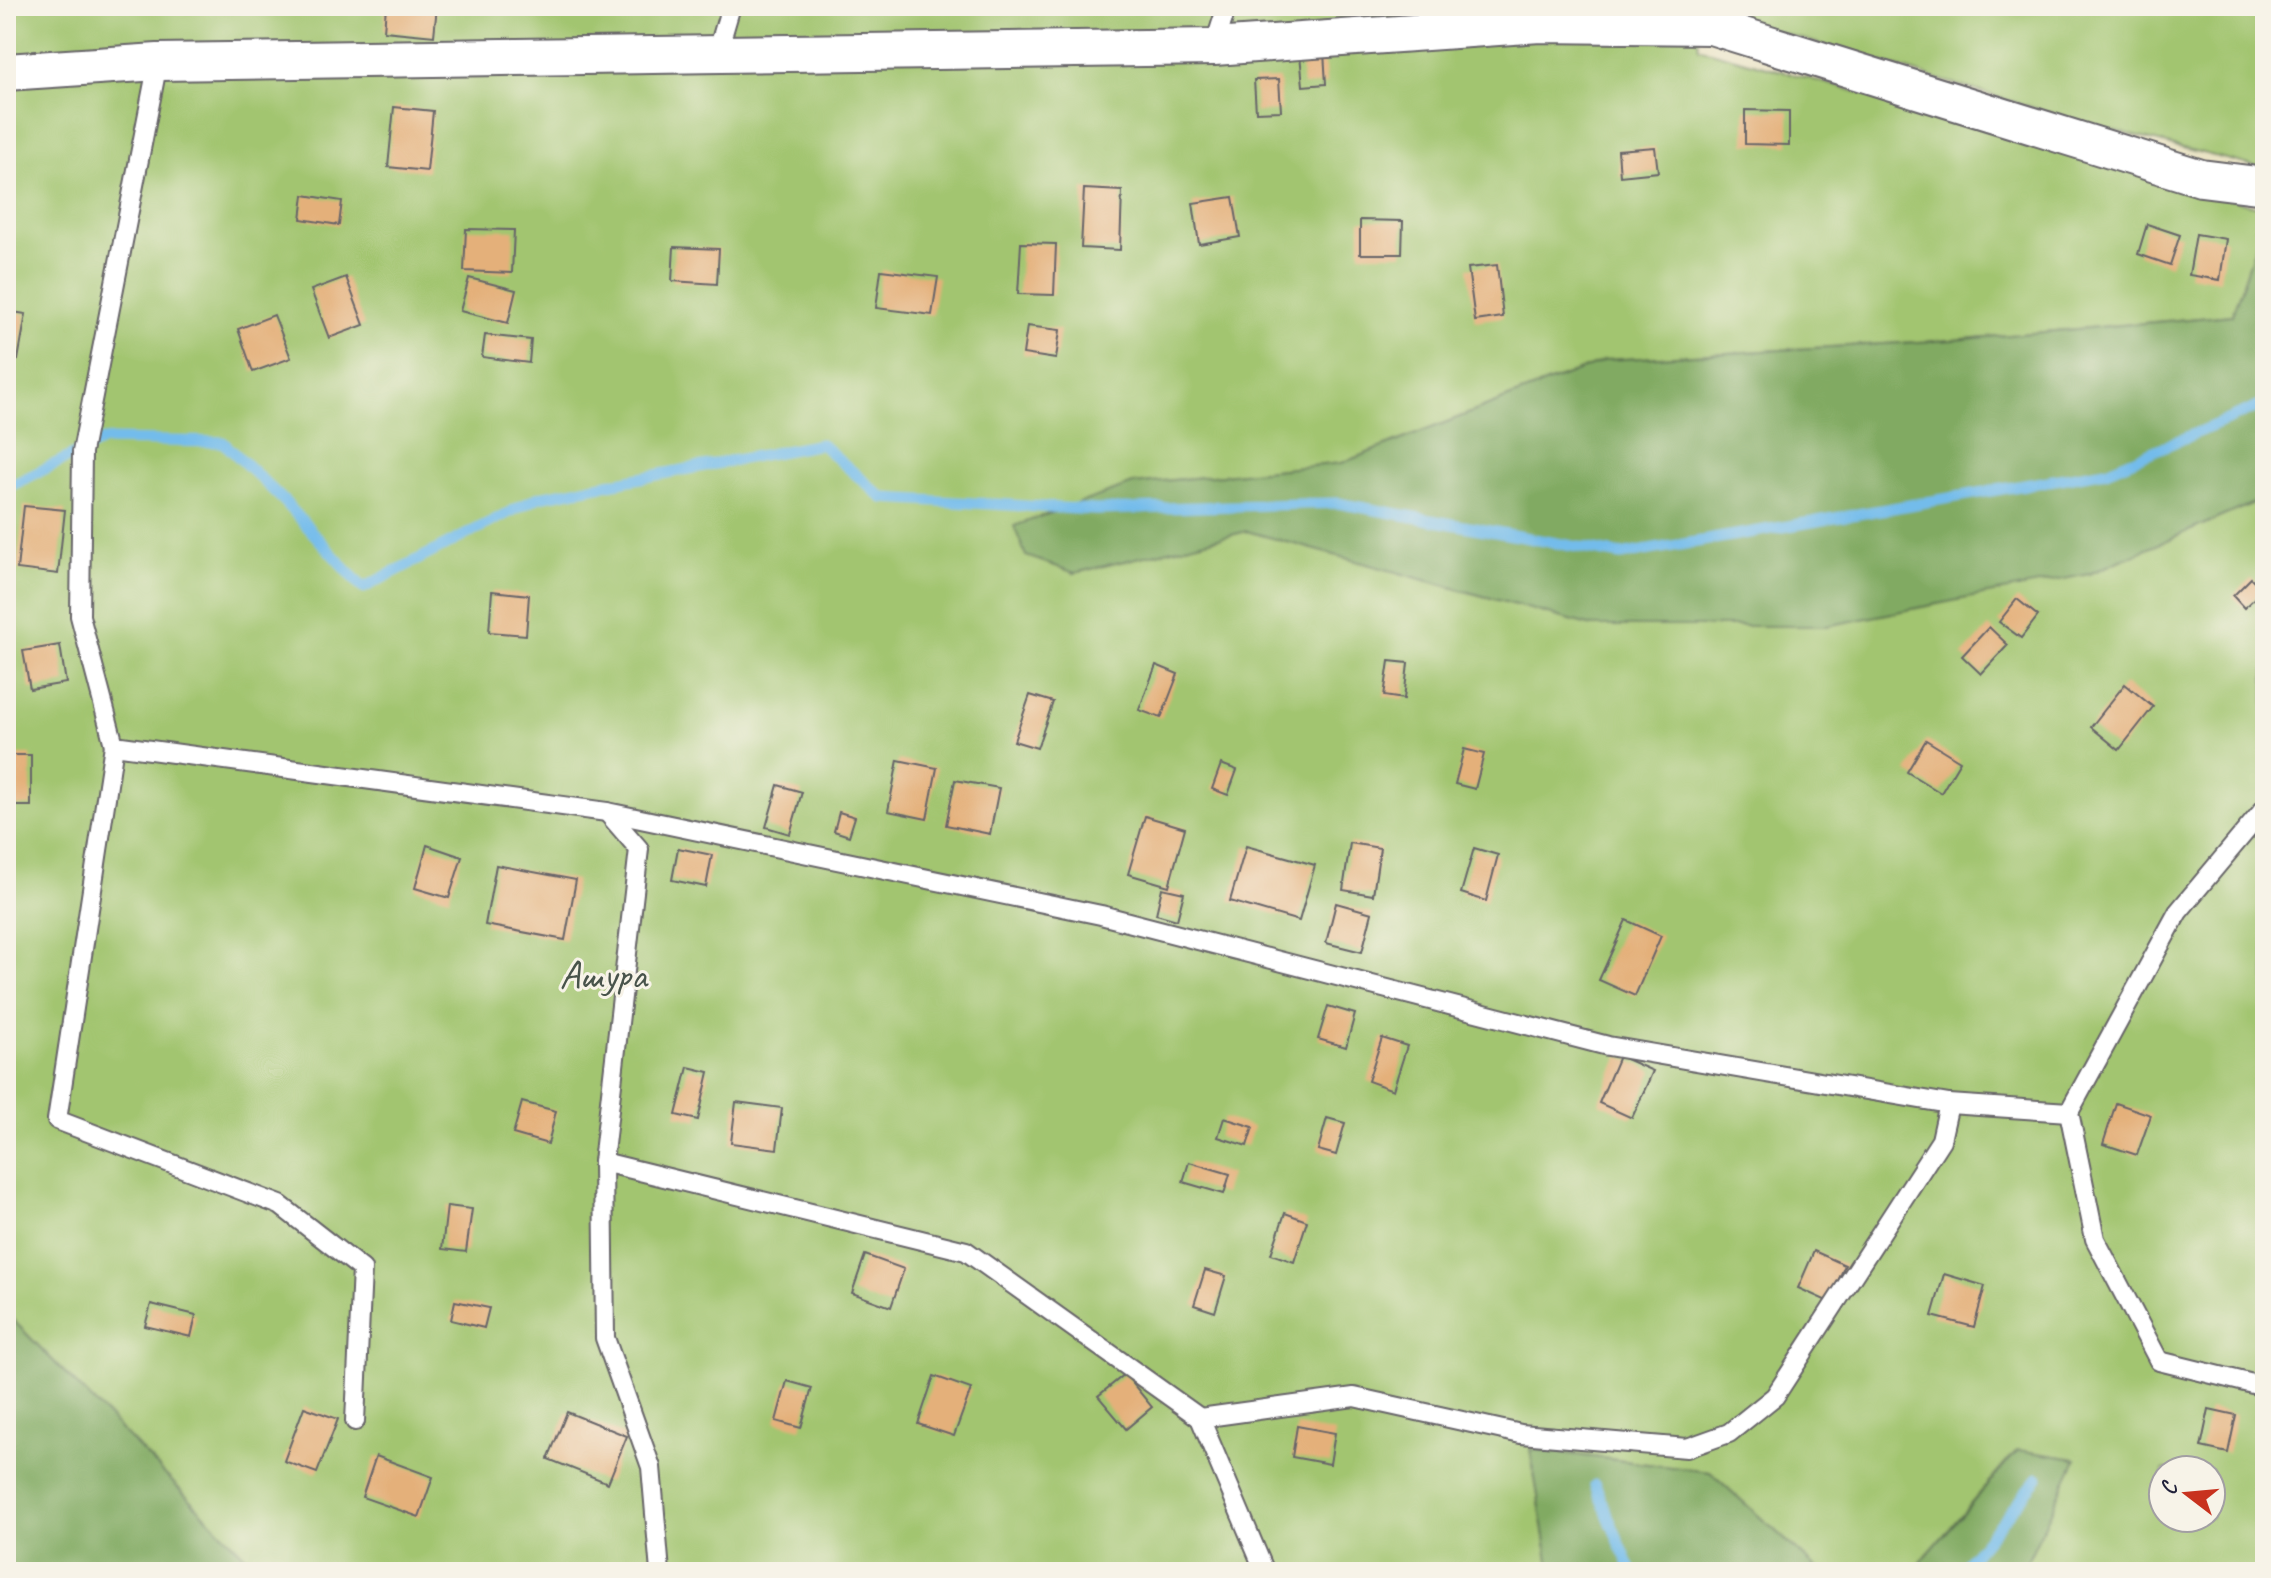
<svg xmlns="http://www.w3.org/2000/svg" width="2271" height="1578" font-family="Caveat,sans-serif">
<rect width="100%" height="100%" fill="#f7f3e8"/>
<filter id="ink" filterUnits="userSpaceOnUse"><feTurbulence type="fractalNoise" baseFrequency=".0125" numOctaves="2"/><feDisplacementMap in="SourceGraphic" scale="16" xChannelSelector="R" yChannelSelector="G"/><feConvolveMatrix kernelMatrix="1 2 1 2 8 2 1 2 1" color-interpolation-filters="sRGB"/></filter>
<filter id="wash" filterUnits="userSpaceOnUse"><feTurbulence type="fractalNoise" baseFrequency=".006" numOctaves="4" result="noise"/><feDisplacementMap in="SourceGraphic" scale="32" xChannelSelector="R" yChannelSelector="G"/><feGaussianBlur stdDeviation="1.8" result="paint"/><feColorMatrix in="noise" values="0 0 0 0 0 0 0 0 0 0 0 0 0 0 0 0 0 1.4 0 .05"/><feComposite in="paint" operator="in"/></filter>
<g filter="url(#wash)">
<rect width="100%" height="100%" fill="#e8e1bf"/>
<g fill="#a2c56f" stroke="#627455" stroke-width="2" fill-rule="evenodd">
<path d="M6,6H1693L1699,48L2095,158L2265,209V218L2232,315L1953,340L1606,360L1342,463L1133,484L1075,573L1247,531L1592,626L2089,574L2265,498V1572H2022L2075,1459L2017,1450L1912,1572H1821L1710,1472L1530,1449L1551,1572H261L6,1313ZM2163,1470H2211V1518H2163Z"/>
<polygon points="1737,6 2265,6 2265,169 2092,125 1731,18"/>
</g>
<g fill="#81aa62" stroke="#52664e" stroke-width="2">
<polygon points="2265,218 2265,498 2089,574 1827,626 1592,626 1247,531 1075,573 1026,556 1014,526 1133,484 1342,463 1606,360 1953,340 2232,315"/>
<polygon points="6,1313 261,1572 6,1572"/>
<polygon points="1530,1449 1710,1472 1821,1572 1551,1572"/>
<polygon points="2018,1450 2076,1459 2022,1572 1912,1572"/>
</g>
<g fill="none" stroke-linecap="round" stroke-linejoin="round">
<g stroke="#73bceb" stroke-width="11">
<polyline points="6,488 104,440 223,442 285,502 363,588 539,497 821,444 883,498 1096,510 1338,503 1621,555 2106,471 2265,404"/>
<polyline points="1595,1485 1632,1572"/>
<polyline points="1959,1572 2038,1478"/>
</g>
</g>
<g id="blocks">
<g fill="#e4b07a">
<polygon points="386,6 437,6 434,36 384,31"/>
<polygon points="1324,52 1326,84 1303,86 1300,54"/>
<polygon points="1279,79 1281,111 1256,112 1254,80"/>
<polygon points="394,107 433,111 427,171 388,167"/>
<polygon points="1745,110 1789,111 1789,145 1745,144"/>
<polygon points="1655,147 1658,172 1620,176 1618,150"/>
<polygon points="1084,189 1122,191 1120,250 1081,248"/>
<polygon points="304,195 342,201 339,225 301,219"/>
<polygon points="1233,197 1240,237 1199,244 1193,203"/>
<polygon points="1360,220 1403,221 1402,254 1360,254"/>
<polygon points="2147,224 2180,235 2170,265 2138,254"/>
<polygon points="466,229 514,230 512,273 464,271"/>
<polygon points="2196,234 2226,239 2220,280 2189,275"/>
<polygon points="1021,243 1056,244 1054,295 1018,294"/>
<polygon points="674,247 719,249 717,284 672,281"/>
<polygon points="1497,265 1503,317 1475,321 1468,268"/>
<polygon points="881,270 938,277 932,315 876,308"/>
<polygon points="346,277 364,325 329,338 311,290"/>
<polygon points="469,278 516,290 508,323 460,311"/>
<polygon points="6,311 26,314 18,360 6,358"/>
<polygon points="274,315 291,358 253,372 238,329"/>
<polygon points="1027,326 1060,330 1056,359 1023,354"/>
<polygon points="485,335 531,340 529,363 482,357"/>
<polygon points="24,506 65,510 58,574 17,569"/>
<polygon points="2251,578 2263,590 2244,608 2233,596"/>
<polygon points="492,591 529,595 526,635 489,632"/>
<polygon points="2017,599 2038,616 2021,638 1999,622"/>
<polygon points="1989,627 2008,645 1981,674 1962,656"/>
<polygon points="60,645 66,683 30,689 23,651"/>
<polygon points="1389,661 1408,663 1404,699 1384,696"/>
<polygon points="1156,665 1178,674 1161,718 1139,710"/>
<polygon points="2125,684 2153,707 2119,750 2091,727"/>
<polygon points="1030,695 1053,702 1037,748 1014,741"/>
<polygon points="1926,740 1960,761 1941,793 1907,772"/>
<polygon points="1464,749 1484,754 1475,789 1455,784"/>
<rect x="6" y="755" width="25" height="51"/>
<polygon points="898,760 937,768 927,819 888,811"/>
<polygon points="1221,764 1237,770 1228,795 1212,789"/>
<polygon points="955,780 999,788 990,834 946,825"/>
<polygon points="778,785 802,792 790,834 766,827"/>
<polygon points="839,812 855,817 849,836 834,831"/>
<polygon points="1145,816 1185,828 1169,886 1128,874"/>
<polygon points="1350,843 1380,848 1373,895 1343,890"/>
<polygon points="427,845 462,857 449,898 415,888"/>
<polygon points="1246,846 1315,865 1299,921 1230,901"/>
<polygon points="678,848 712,855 706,887 672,880"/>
<polygon points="1474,848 1498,855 1486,901 1461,893"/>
<polygon points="496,865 576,880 565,940 485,925"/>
<polygon points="1162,888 1184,893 1177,920 1156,914"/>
<polygon points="1336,903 1372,913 1362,952 1326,943"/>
<polygon points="1626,920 1661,936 1635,996 1599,980"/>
<polygon points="1328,1006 1355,1014 1346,1047 1318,1039"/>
<polygon points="1382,1038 1407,1046 1393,1090 1368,1081"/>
<polygon points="1619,1056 1653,1071 1632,1118 1599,1103"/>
<polygon points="688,1067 709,1072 698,1120 676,1115"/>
<polygon points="522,1102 556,1111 548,1144 513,1134"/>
<polygon points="736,1102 782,1108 777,1149 731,1143"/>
<polygon points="2116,1103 2151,1115 2137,1155 2103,1144"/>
<polygon points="1224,1118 1253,1127 1247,1146 1218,1137"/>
<polygon points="1327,1118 1345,1123 1336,1155 1318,1150"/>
<polygon points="1189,1162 1230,1174 1224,1194 1183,1182"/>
<polygon points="447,1206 472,1209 466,1252 442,1249"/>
<polygon points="1285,1213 1307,1221 1294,1262 1271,1254"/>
<polygon points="1814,1251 1845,1265 1829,1302 1798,1288"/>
<polygon points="865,1255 904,1269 891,1307 852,1293"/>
<polygon points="1205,1270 1226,1276 1215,1312 1194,1305"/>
<polygon points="1944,1274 1985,1286 1974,1327 1932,1316"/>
<polygon points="455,1301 489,1308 484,1328 451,1320"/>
<polygon points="151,1304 196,1315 191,1337 145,1326"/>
<polygon points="1125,1374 1152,1407 1126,1429 1098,1396"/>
<polygon points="934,1376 971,1389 954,1436 918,1424"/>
<polygon points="787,1381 812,1388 801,1428 776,1421"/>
<polygon points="304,1407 338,1419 317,1473 284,1461"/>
<polygon points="2209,1409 2236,1415 2228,1453 2201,1447"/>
<polygon points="567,1412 627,1436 608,1483 548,1459"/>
<polygon points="1297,1426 1335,1433 1330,1464 1292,1457"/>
<polygon points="376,1456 433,1477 419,1517 362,1497"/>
</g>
</g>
</g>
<g filter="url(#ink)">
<use href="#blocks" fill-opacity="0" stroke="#676569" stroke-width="2"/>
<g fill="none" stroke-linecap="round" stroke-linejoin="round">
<g stroke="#676569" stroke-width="22">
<g id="lane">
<polyline points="1214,47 1227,6"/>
<polyline points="717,54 731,6"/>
<polyline points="158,62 82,452 80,616 114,745 607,812 1101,915 1608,1046 1949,1104 2069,1112"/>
<polyline points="114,745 57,1120 280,1205 362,1269 355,1421"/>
<polyline points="2265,808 2178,912 2069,1112 2095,1239 2159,1361 2265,1387"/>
<polyline points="603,1162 639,849 607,812"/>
<polyline points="660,1572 651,1467 605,1338 603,1162 966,1251 1200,1418"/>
<polyline points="1265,1572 1200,1418 1354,1397 1521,1434 1687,1448 1729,1433 1775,1396 1941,1140 1949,1104"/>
</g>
</g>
<g stroke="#676569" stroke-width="40">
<polyline id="street" points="6,72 158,62 1214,47 1540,24 1711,26 2201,178 2265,186"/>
</g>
<use href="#lane" stroke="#fff" stroke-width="18"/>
<use href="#street" stroke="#fff" stroke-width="36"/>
</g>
</g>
<g text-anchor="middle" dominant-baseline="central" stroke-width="6" stroke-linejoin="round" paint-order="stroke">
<g font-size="40" fill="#48534b" stroke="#f7f3e8">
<text x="603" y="975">Ашура</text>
</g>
</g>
<rect width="2271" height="1578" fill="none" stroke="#f7f3e8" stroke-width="32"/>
<g transform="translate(2187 1494) rotate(286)"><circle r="38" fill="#f7f3e8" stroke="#a29fa3" stroke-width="2"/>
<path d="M0-6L14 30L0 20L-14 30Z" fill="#c8321e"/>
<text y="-12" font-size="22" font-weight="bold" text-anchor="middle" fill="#22223b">С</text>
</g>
</svg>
